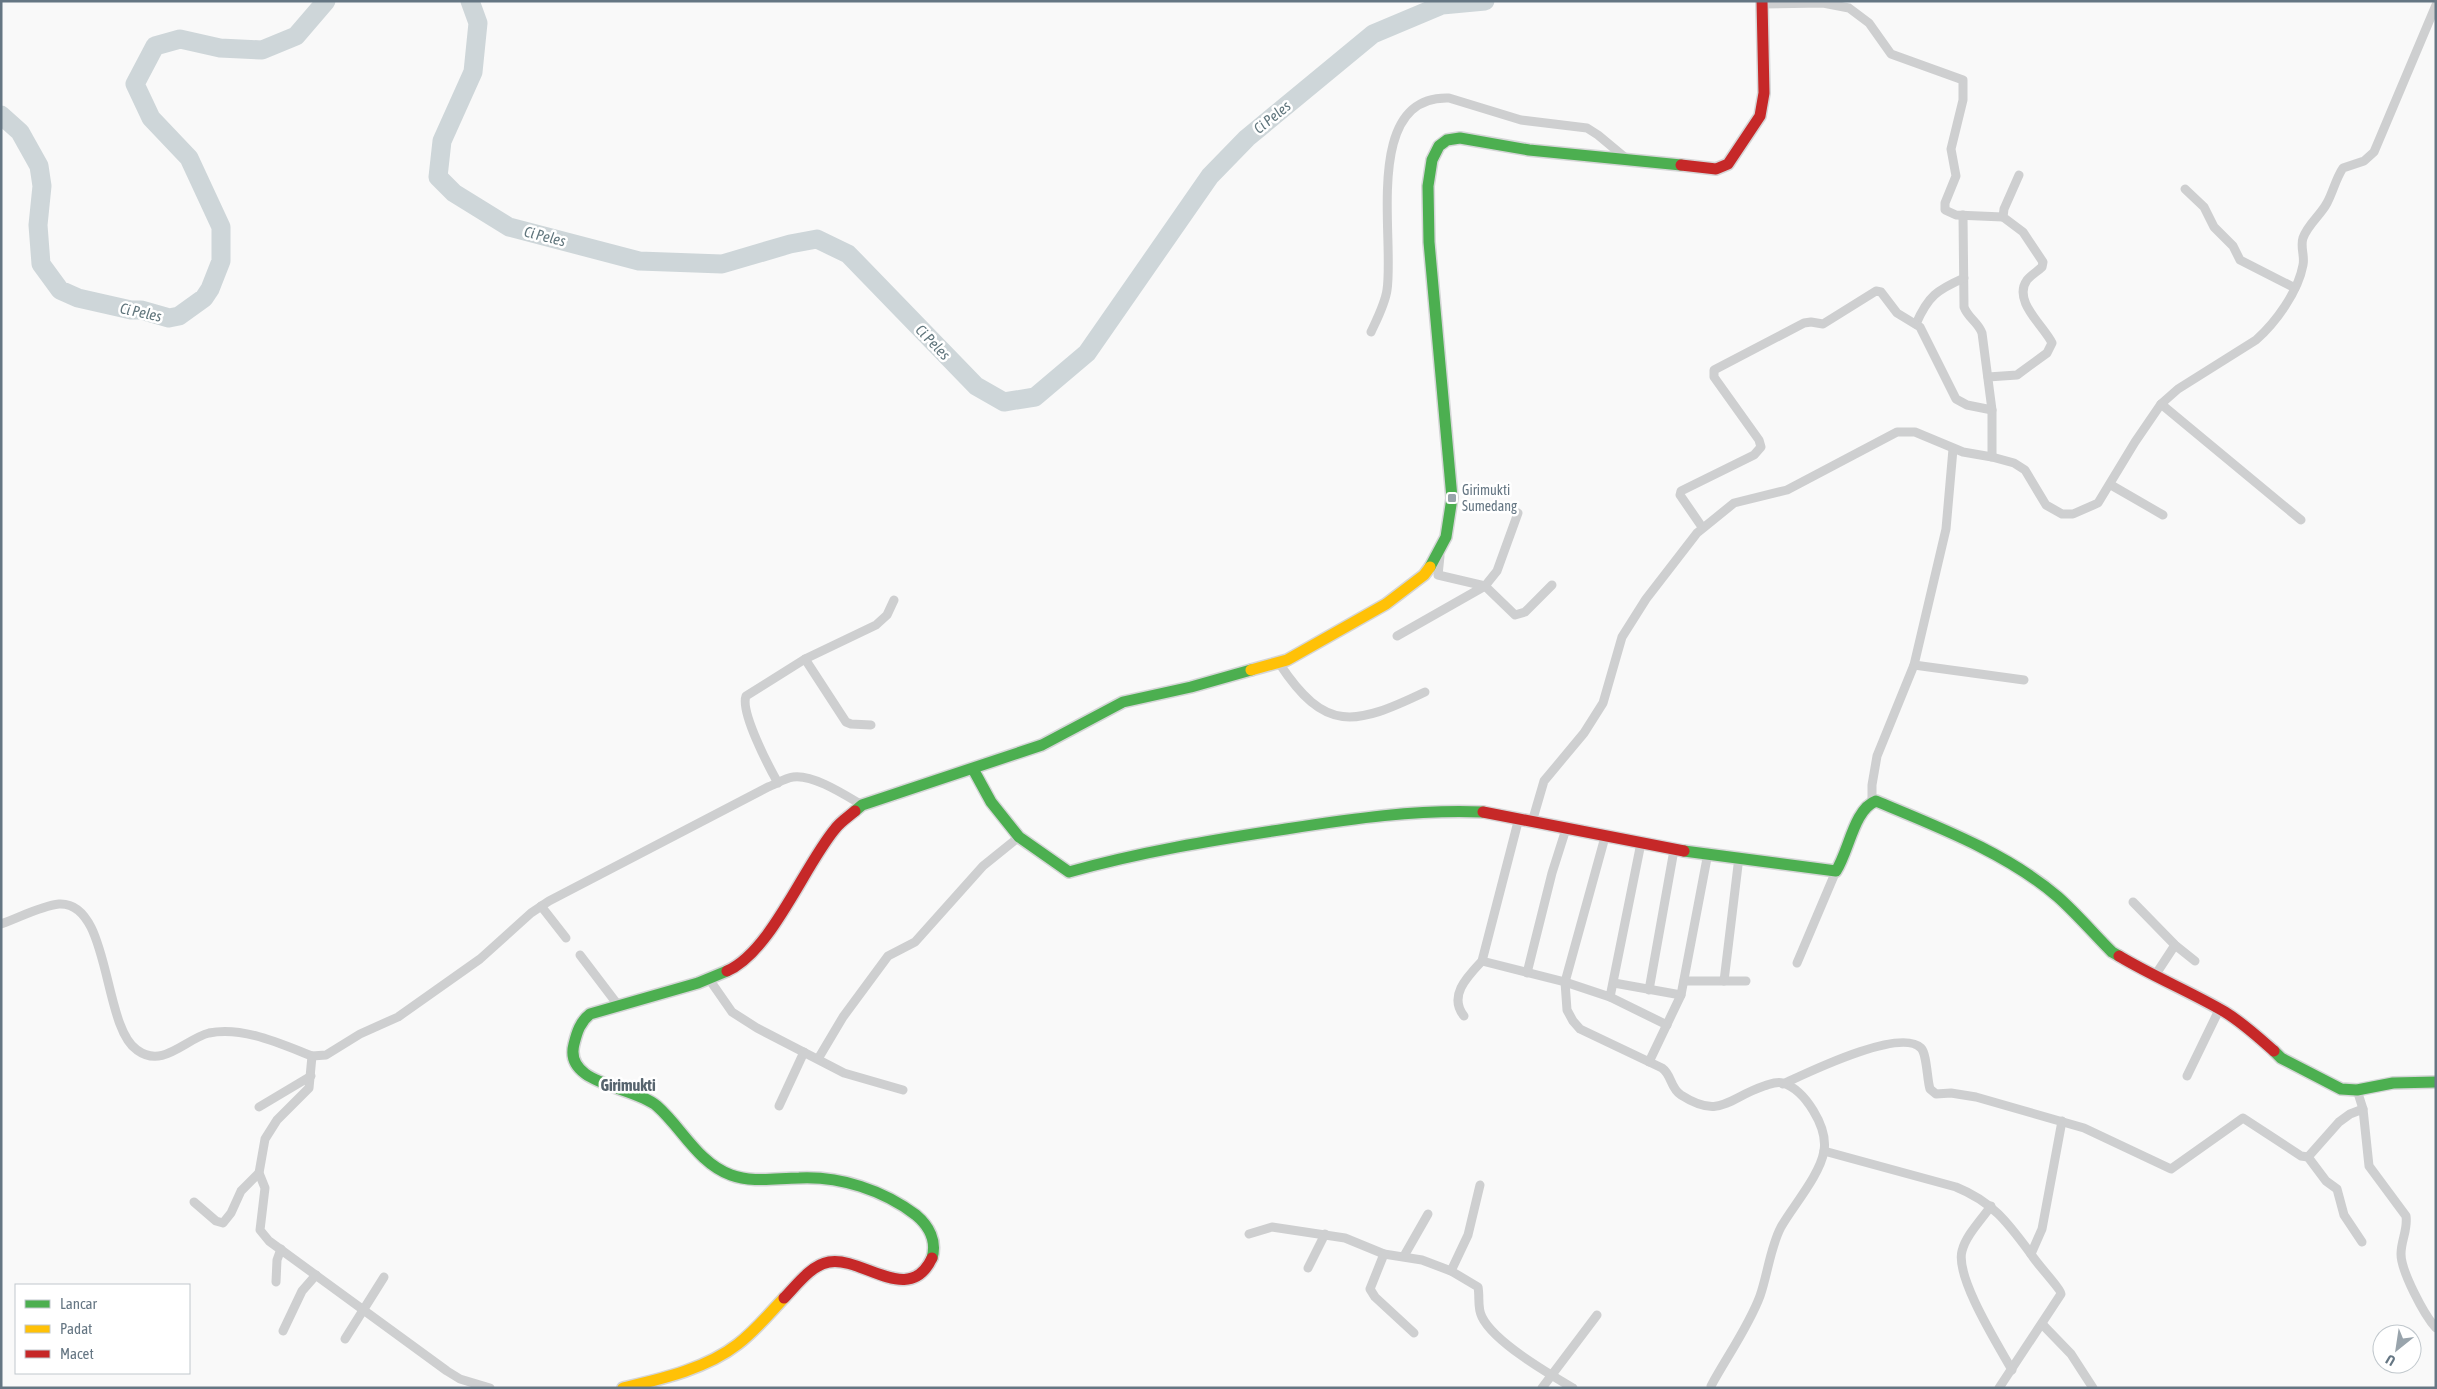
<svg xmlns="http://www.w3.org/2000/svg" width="2437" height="1389" font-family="'Asap Condensed',sans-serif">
<rect width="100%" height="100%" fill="#f9f9f9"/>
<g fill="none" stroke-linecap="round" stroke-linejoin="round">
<g stroke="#ced6d9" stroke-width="19">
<polyline points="470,1 478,23 473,72 442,141 438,177 454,193 509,227 639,261 722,264 790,244 817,239 848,254 976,386 1004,402 1035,397 1087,353 1210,176 1247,138 1373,34 1442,5 1485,1"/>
<polyline points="1,115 20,132 39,166 42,186 38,225 41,264 60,290 78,298 131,310 141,310 169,318 179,316 204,298 210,289 221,261 221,227 189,158 151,118 135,84 155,46 180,39 220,48 262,50 296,36 326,1"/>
</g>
<g stroke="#d5d6d7" stroke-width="14">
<g id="fast">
<polyline points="1430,567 1446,537 1452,498 1429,242 1428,186 1432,160 1439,146 1447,140 1460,138 1529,150 1681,165"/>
<path d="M973,769L991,802L1019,837L1069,872C1140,852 1213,840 1286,829C1351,819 1417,809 1483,812"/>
<polyline points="855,811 862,805 1042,745 1123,702 1191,687 1251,670"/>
<path d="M1684,851L1836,871C1849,851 1854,809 1876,801C1938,827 2007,853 2058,897C2077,914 2094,934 2112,952L2119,956"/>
<path d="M727,971L698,983L590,1014C580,1022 577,1032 574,1044C563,1085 634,1086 657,1106C682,1128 698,1163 731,1175C752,1183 777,1178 799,1178C840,1176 883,1190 916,1215C929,1226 937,1241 932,1258"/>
<polyline points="2274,1051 2281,1058 2341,1089 2357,1090 2393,1083 2436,1082"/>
</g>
</g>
<g stroke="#d5d6d7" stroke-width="14">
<g id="slow">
<polyline points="1251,670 1287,660 1386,604 1424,575 1430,567"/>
<path d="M623,1388C661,1379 706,1369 738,1344C755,1331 769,1314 784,1298"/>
</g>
</g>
<g stroke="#d5d6d7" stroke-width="14">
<g id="jam">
<polyline points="1681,165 1716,169 1728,164 1760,116 1764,93 1762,1"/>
<polyline points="1483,812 1684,851"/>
<path d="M2119,956C2154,977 2191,992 2225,1012C2243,1023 2258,1037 2274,1051"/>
<path d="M727,971C771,952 804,866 835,829C840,822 848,817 855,811"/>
<path d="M784,1298C796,1286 811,1265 829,1262C863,1256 909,1307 932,1258"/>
</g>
</g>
<g stroke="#cecfd0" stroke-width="9">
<polyline points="1762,4 1823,3 1849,8 1869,23 1891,54 1963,80 1963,100 1951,149 1956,176 1945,203 1945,210 1956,215 2003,217"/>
<polyline points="2185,189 2204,207 2214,227 2233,246 2240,260 2295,288"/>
<path d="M1963,215L1964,307C1968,318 1978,322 1982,333L1992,410V457"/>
<path d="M1916,324C1928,296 1937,290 1964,278"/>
<path d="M1371,332C1377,319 1385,304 1387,290C1395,238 1362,95 1449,98L1521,120L1587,128L1598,135L1628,160"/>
<path d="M1988,377L2017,375L2047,353L2052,343C2044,326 2012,301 2027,280C2031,275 2038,271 2042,267L2043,262L2023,232L2003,217L2004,209L2019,175"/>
<polyline points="2161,404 2301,520"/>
<polyline points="2111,485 2163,515"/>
<polyline points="1702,527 1680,495 1681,491 1754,455 1761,447 1759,440 1714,377 1714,370 1804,323 1811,322 1823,324 1876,291 1881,292 1897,313 1920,327 1956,399 1967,405 1992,410"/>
<polyline points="1440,556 1438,575 1485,586 1515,615 1525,612 1552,585"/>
<polyline points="1397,636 1485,586 1497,571 1518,513"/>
<polyline points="805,659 846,722 851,724 871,725"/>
<path d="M1279,663C1325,733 1354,726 1425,692"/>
<polyline points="1914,665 2024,680"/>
<path d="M778,783C769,767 740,712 746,696L805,659L876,625L887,615L894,600"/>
<polyline points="1872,802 1872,785 1877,756 1914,665 1946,529 1953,449"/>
<path d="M1532,822L1544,781L1584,733L1603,703L1622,637L1646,599L1697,533L1734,503L1787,490L1897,432H1915L1963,452L1992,457L2014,463L2025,470L2046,505L2062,514H2073L2098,503L2135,442L2161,404L2178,389L2256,340C2276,322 2298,292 2303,265C2305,256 2300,247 2303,238C2308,224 2320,216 2327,203C2333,192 2336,178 2343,168L2364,161L2374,152L2436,5"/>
<path d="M1605,837L1565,982L1567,1010L1573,1021L1580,1029L1662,1068C1672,1075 1670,1088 1681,1095C1720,1120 1728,1098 1764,1086C1771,1084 1776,1081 1783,1083C1805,1090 1828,1127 1824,1151C1820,1175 1793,1206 1781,1227C1770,1248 1768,1273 1760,1296C1749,1326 1726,1358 1711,1386"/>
<polyline points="2133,902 2175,945 2195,961"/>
<polyline points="541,906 566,938"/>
<path d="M1,924C19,918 40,906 59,904C111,901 102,1026 137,1050C163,1069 185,1039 209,1033C243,1026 281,1044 312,1056L326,1055L360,1034L398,1017L480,959L531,913L549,901L768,787C776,784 785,778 793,777C813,774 845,795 862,805"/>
<polyline points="580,955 618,1005"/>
<polyline points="1482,961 1565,982 1610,997 1641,843"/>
<polyline points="1797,963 1836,871"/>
<polyline points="1527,973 1552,873 1566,829"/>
<polyline points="2154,977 2175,945"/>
<polyline points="709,979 732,1012 757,1028 844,1073 903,1090"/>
<polyline points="1684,981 1746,981"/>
<polyline points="1724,981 1739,857"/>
<polyline points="1614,983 1681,995"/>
<polyline points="1649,990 1674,850"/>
<polyline points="1610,997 1667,1025"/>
<path d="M1464,1016C1448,996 1467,977 1482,961L1519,818"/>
<polyline points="312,1056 309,1088 277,1120 265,1139 259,1173 265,1188 260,1230 269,1241 447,1371 460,1379 490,1388"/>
<polyline points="818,1059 843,1017 888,956 915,942 983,866 1019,837"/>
<polyline points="1649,1062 1681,995 1708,853"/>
<polyline points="2187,1076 2219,1010"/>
<path d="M1783,1084C1807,1073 1900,1027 1921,1048C1927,1054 1927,1080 1930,1089L1936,1094L1951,1093L1976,1097L2084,1128L2171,1169L2243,1118L2301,1156L2308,1157L2339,1122L2350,1114L2363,1109"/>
<path d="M2357,1090L2363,1109L2369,1166L2406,1216C2408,1230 2401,1240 2401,1254C2401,1271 2424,1315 2436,1328"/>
<polyline points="779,1106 804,1052"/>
<polyline points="259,1107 311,1076"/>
<path d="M1824,1151L1956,1187C1993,1202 2008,1223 2031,1254"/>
<polyline points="2308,1157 2326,1181 2337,1189 2344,1215 2362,1242"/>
<polyline points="194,1202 216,1221 223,1223 231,1213 241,1191 259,1173"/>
<path d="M1991,1206C1982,1219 1966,1235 1962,1251C1955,1277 1998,1345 2012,1370"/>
<path d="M1249,1234L1272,1227L1345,1238L1384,1254L1422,1260L1451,1271L1478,1287C1480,1297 1477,1308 1482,1317C1494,1342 1549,1374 1573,1388"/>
<polyline points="1384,1254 1370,1289 1375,1297 1414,1333"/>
<polyline points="1404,1256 1428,1214"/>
<polyline points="1308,1268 1325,1234"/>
<polyline points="1451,1271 1468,1235 1480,1185"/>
<polyline points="276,1282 277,1260 281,1249"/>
<polyline points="2042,1324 2071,1354 2093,1388"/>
<polyline points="283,1331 302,1291 316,1275"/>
<polyline points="345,1339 384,1277"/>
<polyline points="1542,1388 1597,1315"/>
<path d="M1999,1388L2061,1294C2061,1289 2036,1263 2031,1254L2042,1229L2062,1121"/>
</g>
<use href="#fast" stroke="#4caf50" stroke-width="11"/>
<use href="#slow" stroke="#ffc107" stroke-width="11"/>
<use href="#jam" stroke="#c62828" stroke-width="11"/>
</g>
<rect fill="#99a4ac" stroke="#fff" stroke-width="2" x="1447" y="493" width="10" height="10" rx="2.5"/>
<g text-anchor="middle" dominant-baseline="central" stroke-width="5" stroke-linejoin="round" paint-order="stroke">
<g font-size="14" fill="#657683" stroke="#fff" text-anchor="start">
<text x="1462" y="490">Girimukti<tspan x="1462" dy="16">Sumedang</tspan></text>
</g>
<g font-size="15" font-style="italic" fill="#60757c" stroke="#fff">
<text transform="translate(1272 117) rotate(-39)">Ci Peles</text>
<text transform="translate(545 236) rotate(14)">Ci Peles</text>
<text transform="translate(141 312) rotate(12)">Ci Peles</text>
<text transform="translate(933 342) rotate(46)">Ci Peles</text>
</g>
<g font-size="16" font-weight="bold" fill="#57646e" stroke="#fff">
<text x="628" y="1085">Girimukti</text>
</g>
</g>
<rect width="2437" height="1389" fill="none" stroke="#657683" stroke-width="5"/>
<rect x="15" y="1284" width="175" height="90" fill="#ffffff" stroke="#c1c8cd"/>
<rect x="25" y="1300" width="25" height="8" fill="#4caf50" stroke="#c1c8cd"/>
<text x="60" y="1309" font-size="15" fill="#657683">Lancar</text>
<rect x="25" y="1325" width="25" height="8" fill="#ffc107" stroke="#c1c8cd"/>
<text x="60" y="1334" font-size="15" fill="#657683">Padat</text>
<rect x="25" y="1350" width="25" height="8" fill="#c62828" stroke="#c1c8cd"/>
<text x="60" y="1359" font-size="15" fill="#657683">Macet</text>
<g transform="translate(2397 1349) rotate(210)"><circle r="24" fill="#ffffff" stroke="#c1c8cd"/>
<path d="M0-4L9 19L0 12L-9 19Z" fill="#99a4ac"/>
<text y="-8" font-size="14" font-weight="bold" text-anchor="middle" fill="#657683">U</text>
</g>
</svg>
